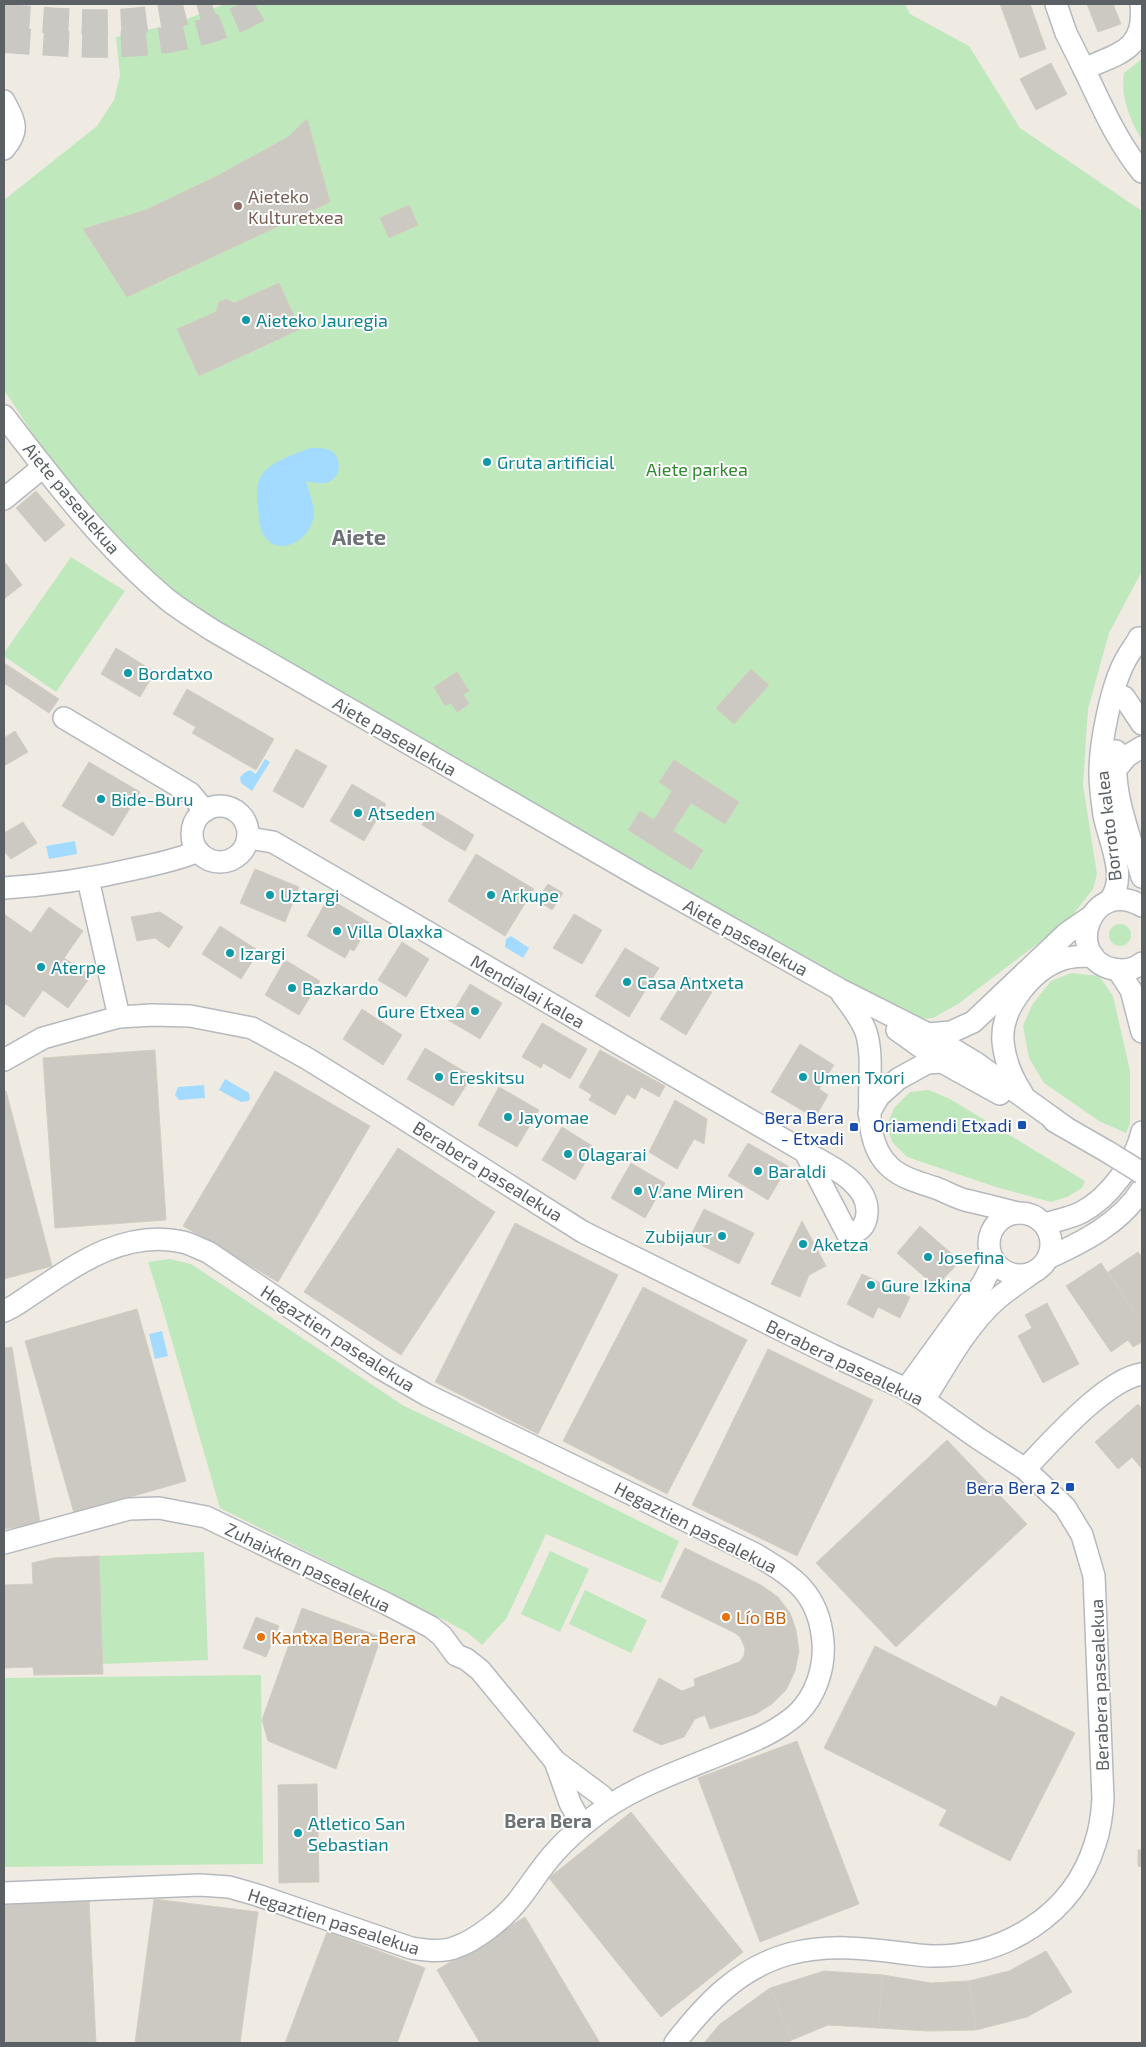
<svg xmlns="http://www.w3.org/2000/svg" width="1146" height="2047" font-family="'Exo 2',sans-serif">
<rect width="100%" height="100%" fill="#efebe3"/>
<g fill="#c0e8bd">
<polygon points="225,4 905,4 910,14 969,46 1020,128 1142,211 1142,571 1109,633 1088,709 1083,785 1097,874 1093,889 1069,920 958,1004 933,1018 916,1019 221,629 145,568 88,505 42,448 4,390 4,200 97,126 114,100 120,75 116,37 177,23"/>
<path d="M1142,59V140C1130,121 1120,95 1124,73Z"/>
<polygon points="71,557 125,591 56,692 4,656 4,653"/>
<circle cx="1120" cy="935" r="11"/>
<polygon points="1071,973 1099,976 1113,996 1130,1071 1130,1124 1126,1133 1099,1121 1044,1083 1029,1058 1023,1026 1032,1005 1051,981"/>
<polygon points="929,1090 950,1099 1085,1181 1082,1188 1067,1197 1051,1202 999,1188 907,1157 892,1142 887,1125 894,1108 910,1092"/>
<polygon points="170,1259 191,1264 404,1406 509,1456 679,1541 661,1583 546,1534 506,1619 482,1645 468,1633 448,1622 220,1508 161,1303 148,1262"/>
<polygon points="550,1551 589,1569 560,1632 521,1614"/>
<polygon points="204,1552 208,1660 102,1664 99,1556"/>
<polygon points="585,1590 647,1620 631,1653 569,1624"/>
<polygon points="261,1675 263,1864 4,1867 4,1678"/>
</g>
<g fill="#a2dbff">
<path d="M310,448C317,448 327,447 333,452C343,461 340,481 325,483C319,484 312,482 306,481C309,492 314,503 314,514C313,537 281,559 265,537C259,529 259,516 258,507C256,496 256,482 263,473C274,460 294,455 310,448Z"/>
<polygon points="265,759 270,762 252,791 241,783 240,777 244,773 250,770 256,774"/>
<polygon points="75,841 77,854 49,859 46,846"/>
<polygon points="511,936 529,948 523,958 505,947 506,939"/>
<polygon points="225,1079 249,1093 250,1099 248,1101 241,1102 219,1090"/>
<polygon points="204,1085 205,1098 179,1100 175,1095 178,1087"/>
<polygon points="162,1331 168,1356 155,1359 149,1334"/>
</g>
<g fill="#ccc8c2" stroke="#d4cdc1">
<polygon points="1000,4 1030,4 1046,49 1020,58"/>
<polygon points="1087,4 1113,4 1121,24 1098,32"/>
<polygon points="1051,63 1067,94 1036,110 1020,79"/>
<polygon points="307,119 330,202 127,297 83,229 146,210 217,176 288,137"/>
<polygon points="409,205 418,225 389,238 380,218"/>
<polygon points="279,283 300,329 199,376 177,329 216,312 219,302 226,299 234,303"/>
<polygon points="36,491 65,525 45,542 16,508"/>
<polygon points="4,561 22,585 5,598 4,597"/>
<polygon points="116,648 155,672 140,697 101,674"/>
<polygon points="4,663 59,699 49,713 4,683"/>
<polygon points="751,669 769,685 734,724 716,708"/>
<polygon points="457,672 469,691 463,694 469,704 457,712 451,703 445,706 434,687"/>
<polygon points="187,689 274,739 256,770 192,733 196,727 173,714"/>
<polygon points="15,731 28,752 4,766 4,738"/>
<polygon points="296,749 327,766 303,808 273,791"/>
<polygon points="674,760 739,802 725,824 691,803 673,831 703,850 691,870 628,830 640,811 654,820 672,791 659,782"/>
<polygon points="89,762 140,792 113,836 62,806"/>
<polygon points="352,784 386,804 364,841 330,821"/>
<polygon points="431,809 458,825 448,841 422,825"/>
<polygon points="23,822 37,843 11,859 4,851 4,833"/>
<polygon points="458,825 474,835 465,851 448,841"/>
<polygon points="476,854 534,889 505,936 448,901"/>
<polygon points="255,869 299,887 285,922 240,903"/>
<polygon points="548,884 563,893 552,910 537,900"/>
<polygon points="328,898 370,923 354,951 350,949 345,958 307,936"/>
<polygon points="49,907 83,931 64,958 91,976 68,1008 43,990 24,1017 4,1003 4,914 31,933"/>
<polygon points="160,912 183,927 169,948 155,938 137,941 131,917"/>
<polygon points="574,914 602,930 582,964 553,948"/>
<polygon points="220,926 259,951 241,979 202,954"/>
<polygon points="402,942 429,959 406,997 378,980"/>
<polygon points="625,948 659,968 629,1017 595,996"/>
<polygon points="285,960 320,981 299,1015 265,995"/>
<polygon points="687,976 712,992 686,1035 660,1019"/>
<polygon points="470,984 502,1003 480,1039 448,1020"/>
<polygon points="362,1009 402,1035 383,1065 343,1039"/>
<polygon points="542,1023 587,1049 570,1079 543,1063 541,1068 522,1057"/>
<polygon points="800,1044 834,1065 819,1089 828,1095 815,1118 771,1092"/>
<polygon points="425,1048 472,1076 453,1106 407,1079"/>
<polygon points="155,1050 166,1220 55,1228 43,1058"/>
<polygon points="600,1050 665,1086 659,1097 641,1087 635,1099 627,1094 615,1115 589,1100 592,1095 579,1087"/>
<polygon points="275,1071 370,1126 278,1282 183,1226"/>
<polygon points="499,1087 539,1110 517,1147 478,1125"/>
<polygon points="4,1091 6,1091 52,1266 4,1279"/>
<polygon points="675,1100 707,1119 704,1144 694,1139 677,1169 649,1152"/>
<polygon points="562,1127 594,1147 575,1180 542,1160"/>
<polygon points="748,1143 788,1166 768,1200 728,1176"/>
<polygon points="398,1148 495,1212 401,1355 304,1292"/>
<polygon points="631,1163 665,1183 645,1218 611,1198"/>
<polygon points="704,1209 754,1233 739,1264 689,1239"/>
<polygon points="802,1221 826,1266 809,1275 800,1297 771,1284"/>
<polygon points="515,1223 618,1275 538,1434 435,1382"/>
<polygon points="920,1226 960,1261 936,1287 897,1253"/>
<polygon points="1138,1252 1142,1257 1142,1312 1137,1316 1108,1272"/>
<polygon points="1101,1263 1137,1316 1142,1312 1142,1342 1133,1347 1128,1340 1111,1352 1066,1286"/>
<polygon points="862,1274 910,1297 900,1318 878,1307 873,1318 847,1304"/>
<polygon points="643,1287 747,1340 667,1494 563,1441"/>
<polygon points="1047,1303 1079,1364 1043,1383 1018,1336 1032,1328 1025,1315"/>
<polygon points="137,1309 186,1481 74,1513 25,1341"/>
<polygon points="12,1347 40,1523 4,1529 4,1348"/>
<polygon points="768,1349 873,1400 797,1556 692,1505"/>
<polygon points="1138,1404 1142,1409 1142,1469 1132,1457 1118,1469 1095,1442"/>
<polygon points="947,1440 1027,1524 896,1647 816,1563"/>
<polygon points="685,1548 761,1585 778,1597 790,1613 796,1630 799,1651 795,1671 786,1690 772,1704 756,1714 710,1729 705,1715 695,1719 684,1737 661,1745 633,1731 659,1678 682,1691 695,1686 694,1679 739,1662 744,1656 745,1648 740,1637 735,1633 661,1597"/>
<polygon points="99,1556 103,1674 34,1675 33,1667 4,1668 4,1585 33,1584 32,1563 53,1558"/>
<polygon points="302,1608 381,1637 336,1769 268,1741 262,1720"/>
<polygon points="256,1617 279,1626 266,1657 243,1648"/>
<polygon points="875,1646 996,1707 1001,1696 1075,1733 1010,1861 939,1825 947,1810 824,1748"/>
<polygon points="797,1741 859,1904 760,1942 698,1778"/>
<polygon points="317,1784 319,1882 279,1883 278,1785"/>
<polygon points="631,1812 743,1952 661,2017 549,1878"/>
<polygon points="1138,1850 1142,1850 1142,1867 1138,1866"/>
<polygon points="154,1899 258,1912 240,2043 135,2043"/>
<polygon points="89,1900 96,2043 4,2043 4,1904"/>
<polygon points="525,1917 600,2043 480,2043 437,1970"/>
<polygon points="327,1932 425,1968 397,2043 285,2043"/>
<polygon points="1046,1951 1072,1992 1027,2017 976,2030 969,1981 1009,1971"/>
<polygon points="824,1971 883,1975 878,2028 828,2025 792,2040 770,1988"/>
<polygon points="883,1975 931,1983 969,1981 976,2030 928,2031 878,2028"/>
<polygon points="770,1988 792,2040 787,2043 704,2043 720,2024"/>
</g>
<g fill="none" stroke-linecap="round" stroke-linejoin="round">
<g stroke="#cac8c3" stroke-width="26" stroke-dasharray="26 13" stroke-linecap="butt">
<path d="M4,17C80,22 138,30 212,4"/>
<path d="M4,40C96,46 183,55 267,4"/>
</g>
<g stroke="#b5b9be" stroke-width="24">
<g id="minor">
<path d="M1056,4L1066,33L1084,69C1119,53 1146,50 1141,4"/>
<path d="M1084,69C1101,104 1117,142 1142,172"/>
<path d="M4,101C14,121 21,129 4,149"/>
<path d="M4,416C54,481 104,547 168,600C182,611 197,620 212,630L642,878L839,989L928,1034L976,1063L1065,1127"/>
<polyline points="4,499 43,467"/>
<polyline points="1124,697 1142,724"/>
<polyline points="64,718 190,793 205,811"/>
<path d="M1116,751C1112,796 1130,835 1142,877"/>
<polyline points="1111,775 1127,756 1142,747"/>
<circle cx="220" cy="834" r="28"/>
<path d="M248,838L273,842L805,1152C827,1165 869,1182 867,1213C866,1227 860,1231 848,1235L805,1152"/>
<polyline points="88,879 119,1017"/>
<path d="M4,888C49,885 91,879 134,869C156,864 178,860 198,851"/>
<path d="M1110,900C1128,877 1109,841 1104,815C1102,801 1100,787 1100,773C1100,743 1111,687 1125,661C1129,653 1135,646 1139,638"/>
<path d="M1142,906C1090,876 1063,958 1113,969C1123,971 1134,970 1142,963"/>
<polyline points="1118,970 1131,990 1142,1032"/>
<path d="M842,994C851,1006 861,1018 866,1032C879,1072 854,1136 891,1168C904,1179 921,1183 936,1188C946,1192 955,1197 965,1200C982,1204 999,1208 1017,1213"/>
<polyline points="897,1030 942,1062 1000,1094"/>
<polyline points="928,1034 951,1032 973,1022 1067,933 1092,916"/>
<path d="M4,1060L43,1038L119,1017L152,1015L190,1016L252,1028L308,1059L379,1103L583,1232L832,1355L906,1389L924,1400L976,1437L1025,1469L1065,1507L1082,1535L1094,1576L1103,1799C1102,1815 1100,1830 1095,1844C1073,1915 1004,1957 932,1956C922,1956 912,1954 902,1953C864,1948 827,1944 789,1954C739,1968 706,2003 675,2043"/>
<path d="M1022,1093C1012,1078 1005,1061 1003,1042C1000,1009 1032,969 1063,959C1073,956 1083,956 1093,956"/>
<polyline points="869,1113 879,1096 898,1079 927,1063 942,1062"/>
<polyline points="1054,1121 1108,1152"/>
<circle cx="1020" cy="1244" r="31"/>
<path d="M1045,1224C1057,1220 1071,1218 1082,1212C1110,1197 1135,1162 1142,1132"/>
<path d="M1048,1258C1083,1242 1121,1223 1142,1189"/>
<path d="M4,1311L14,1306C64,1274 118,1227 183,1242C191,1244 200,1249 208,1252L380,1368L427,1395L755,1554C793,1577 819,1592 823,1642C825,1667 816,1696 797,1714C778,1731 754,1741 731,1750C684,1770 632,1786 592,1818C579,1828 567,1839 556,1851C541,1867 530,1886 517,1902C504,1918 475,1941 456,1947C442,1953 426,1950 411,1948L257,1895L229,1887L200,1885L4,1893"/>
<polyline points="906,1389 983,1283 994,1261"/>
<path d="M924,1400C946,1365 967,1325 998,1298C1009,1289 1021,1281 1032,1273"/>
<path d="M1025,1469C1051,1442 1106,1379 1142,1374"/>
<polyline points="4,1543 129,1509 159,1508 206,1517 387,1604 431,1627 442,1636 456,1655 466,1659 480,1670 555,1761 602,1796 608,1805"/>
<polyline points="555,1761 570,1803 582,1825"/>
</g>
</g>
<use href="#minor" stroke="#fff" stroke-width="21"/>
<g stroke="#b5b9be" stroke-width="24" stroke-linecap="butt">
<polyline id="minor-bridge" points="1108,1152 1142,1173"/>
</g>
<use href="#minor-bridge" stroke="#fff" stroke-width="21"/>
</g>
<circle fill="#8d6e63" stroke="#fff" stroke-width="2" cx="238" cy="206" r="5"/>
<g fill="#0f9aa8" stroke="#fff" stroke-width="2">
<circle cx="246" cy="320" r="5"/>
<circle cx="487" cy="462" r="5"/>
<circle cx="128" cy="673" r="5"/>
<circle cx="101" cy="799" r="5"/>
<circle cx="358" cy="813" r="5"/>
<circle cx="270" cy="895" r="5"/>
<circle cx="491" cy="895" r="5"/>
<circle cx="337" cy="931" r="5"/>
<circle cx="230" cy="953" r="5"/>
<circle cx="41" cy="967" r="5"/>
<circle cx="627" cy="982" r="5"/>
<circle cx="292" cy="988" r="5"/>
<circle cx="475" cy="1011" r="5"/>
<circle cx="439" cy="1077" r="5"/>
<circle cx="803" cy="1077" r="5"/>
<circle cx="508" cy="1117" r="5"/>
<circle cx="568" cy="1154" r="5"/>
<circle cx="758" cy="1171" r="5"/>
<circle cx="638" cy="1191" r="5"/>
<circle cx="722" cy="1236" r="5"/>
<circle cx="803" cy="1244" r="5"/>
<circle cx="928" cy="1257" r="5"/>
<circle cx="871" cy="1285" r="5"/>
<circle cx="298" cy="1833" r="5"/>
</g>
<g fill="#1a4fb4" stroke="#fff" stroke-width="2">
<rect x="1017" y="1120" width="10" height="10" rx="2.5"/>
<rect x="849" y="1122" width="10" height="10" rx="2.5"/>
<rect x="1065" y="1482" width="10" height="10" rx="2.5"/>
</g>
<g fill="#e8710a" stroke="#fff" stroke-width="2">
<circle cx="726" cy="1617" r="5"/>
<circle cx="261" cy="1637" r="5"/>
</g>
<g text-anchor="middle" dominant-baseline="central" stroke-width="4" stroke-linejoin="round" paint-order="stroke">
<g font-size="18" fill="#785e54" stroke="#fff" text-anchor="start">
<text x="248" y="196">Aieteko<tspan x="248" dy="21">Kulturetxea</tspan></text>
</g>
<g font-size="18" fill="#0d838f" stroke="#fff" text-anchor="start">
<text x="256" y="320">Aieteko Jauregia</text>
<text x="497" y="462">Gruta artificial</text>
<text x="138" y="673">Bordatxo</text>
<text x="111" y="799">Bide-Buru</text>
<text x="368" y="813">Atseden</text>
<text x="280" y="895">Uztargi</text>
<text x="501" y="895">Arkupe</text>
<text x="347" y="931">Villa Olaxka</text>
<text x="240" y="953">Izargi</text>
<text x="51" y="967">Aterpe</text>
<text x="637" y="982">Casa Antxeta</text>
<text x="302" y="988">Bazkardo</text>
<text x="465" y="1011" text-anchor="end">Gure Etxea</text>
<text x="449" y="1077">Ereskitsu</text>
<text x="813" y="1077">Umen Txori</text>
<text x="518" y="1117">Jayomae</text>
<text x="578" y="1154">Olagarai</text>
<text x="768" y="1171">Baraldi</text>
<text x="648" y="1191">V.ane Miren</text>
<text x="712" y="1236" text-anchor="end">Zubijaur</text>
<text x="813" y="1244">Aketza</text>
<text x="938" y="1257">Josefina</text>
<text x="881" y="1285">Gure Izkina</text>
<text x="308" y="1823">Atletico San<tspan x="308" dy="21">Sebastian</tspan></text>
</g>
<g font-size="18" fill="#30872f" stroke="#fff">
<text x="697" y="469">Aiete parkea</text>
</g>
<g font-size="18" fill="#5b6064" stroke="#fff">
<text transform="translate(72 498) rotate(50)">Aiete pasealekua</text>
<text transform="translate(395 736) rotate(30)">Aiete pasealekua</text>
<text transform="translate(1108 826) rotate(-97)">Borroto kalea</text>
<text transform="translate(746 937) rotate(29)">Aiete pasealekua</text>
<text transform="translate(528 991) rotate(30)">Mendialai kalea</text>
<text transform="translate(488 1171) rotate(32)">Berabera pasealekua</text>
<text transform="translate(338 1338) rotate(33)">Hegaztien pasealekua</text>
<text transform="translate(845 1362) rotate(26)">Berabera pasealekua</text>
<text transform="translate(696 1527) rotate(27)">Hegaztien pasealekua</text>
<text transform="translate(308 1567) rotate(26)">Zuhaixken pasealekua</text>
<text transform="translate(1099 1685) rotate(-92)">Berabera pasealekua</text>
<text transform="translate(334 1921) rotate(18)">Hegaztien pasealekua</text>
</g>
<g font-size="18" fill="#164399" stroke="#fff" text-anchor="end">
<text x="844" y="1117">Bera Bera<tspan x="844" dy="21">- Etxadi</tspan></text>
<text x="1012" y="1125">Oriamendi Etxadi</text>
<text x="1060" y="1487">Bera Bera 2</text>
</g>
<g font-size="18" fill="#c56008" stroke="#fff" text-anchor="start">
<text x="736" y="1617">Lío BB</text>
<text x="271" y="1637">Kantxa Bera-Bera</text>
</g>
<g font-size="19" font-weight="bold" fill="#6c7276" stroke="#fff">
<text x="548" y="1820">Bera Bera</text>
</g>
<g font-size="22" font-weight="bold" fill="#6c7276" stroke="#fff">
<text x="359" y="536">Aiete</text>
</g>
</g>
<rect width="1146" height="2047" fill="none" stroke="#5b6064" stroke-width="10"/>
</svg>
